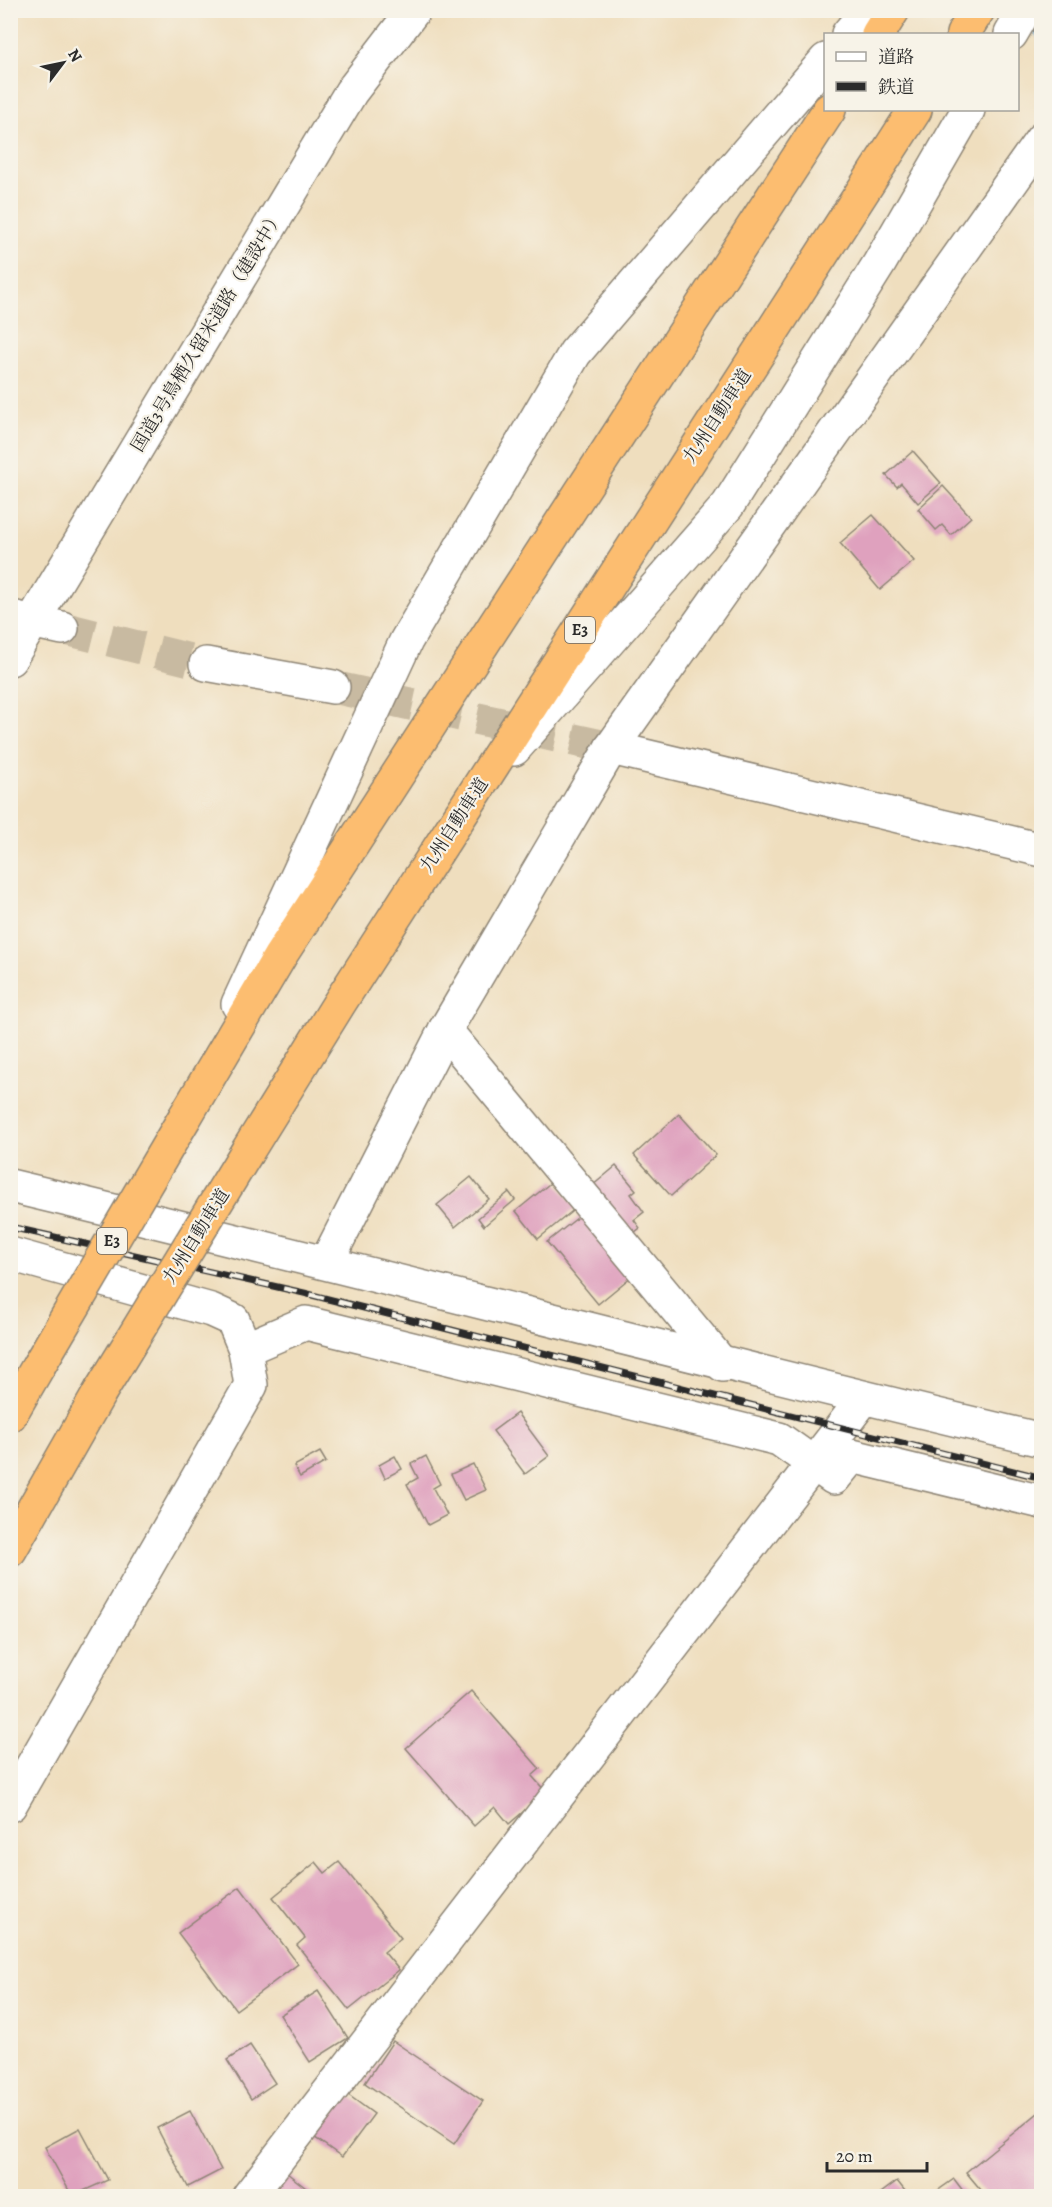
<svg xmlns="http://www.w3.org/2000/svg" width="1052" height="2207" font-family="Alegreya,'Noto Serif JP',serif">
<rect width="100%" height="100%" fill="#f7f3e8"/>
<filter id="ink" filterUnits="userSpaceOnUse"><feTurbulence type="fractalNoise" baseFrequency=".0167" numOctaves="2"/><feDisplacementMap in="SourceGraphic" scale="12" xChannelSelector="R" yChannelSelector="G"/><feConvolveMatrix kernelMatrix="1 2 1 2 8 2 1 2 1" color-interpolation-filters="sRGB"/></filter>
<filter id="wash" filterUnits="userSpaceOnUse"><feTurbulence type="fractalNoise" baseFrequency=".008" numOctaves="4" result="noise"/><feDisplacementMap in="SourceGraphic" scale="24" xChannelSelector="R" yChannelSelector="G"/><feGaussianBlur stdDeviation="1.35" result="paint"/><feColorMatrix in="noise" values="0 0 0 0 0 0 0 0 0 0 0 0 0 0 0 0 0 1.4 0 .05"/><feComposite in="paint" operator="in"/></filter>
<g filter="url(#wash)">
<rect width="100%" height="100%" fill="#efdebe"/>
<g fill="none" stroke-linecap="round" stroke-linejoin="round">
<polyline stroke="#63b0dd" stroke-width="10" points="1027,16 1042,35"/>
</g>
<g id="blocks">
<g fill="#dfa1be">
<polygon points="913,451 941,483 918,503 901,483 897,487 886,475"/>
<polygon points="943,486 971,517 951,535 942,525 936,530 918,509"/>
<polygon points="873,515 914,561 880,590 840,543"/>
<polygon points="679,1114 716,1155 671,1196 634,1155"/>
<polygon points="616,1166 636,1190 631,1194 644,1212 634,1220 640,1228 626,1239 586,1191"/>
<polygon points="471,1177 489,1199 455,1227 437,1205"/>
<polygon points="554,1180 576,1208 538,1239 516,1211"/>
<polygon points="509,1192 515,1200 484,1226 478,1218"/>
<polygon points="582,1214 632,1276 598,1304 547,1242"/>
<polygon points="517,1413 549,1456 525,1474 493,1431"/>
<polygon points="320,1452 326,1462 300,1477 294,1466"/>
<polygon points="395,1456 402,1469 385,1478 379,1465"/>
<polygon points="426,1456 440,1484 433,1488 447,1515 428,1525 407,1484 418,1478 411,1464"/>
<polygon points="473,1464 486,1490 464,1500 451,1474"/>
<polygon points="471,1691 540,1769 532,1776 546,1792 509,1824 495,1807 474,1826 406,1748"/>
<polygon points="316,1862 325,1873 339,1862 401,1938 384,1952 399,1970 349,2010 297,1945 305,1938 273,1897"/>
<polygon points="240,1887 298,1964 236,2010 178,1933"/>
<polygon points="318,1991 348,2038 310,2062 280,2015"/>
<polygon points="393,2041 483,2101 454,2144 365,2083"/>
<polygon points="250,2045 275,2083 251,2099 227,2060"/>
<polygon points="347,2094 374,2114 342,2157 314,2137"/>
<polygon points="190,2111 221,2170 188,2187 157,2128"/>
<polygon points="1038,2113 1042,2117 1042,2195 986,2196 966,2172"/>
<polygon points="80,2128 108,2180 72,2196 45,2147"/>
<polygon points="287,2173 316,2196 268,2196"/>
<polygon points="954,2179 967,2196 930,2196"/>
<polygon points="897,2181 909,2196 877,2196"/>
</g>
</g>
</g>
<g filter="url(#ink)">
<use href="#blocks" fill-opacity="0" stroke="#8d8474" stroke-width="1.5"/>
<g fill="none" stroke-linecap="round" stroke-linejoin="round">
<g stroke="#c8baa1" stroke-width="33" stroke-dasharray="33 16" stroke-linecap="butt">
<polyline points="62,628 206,664"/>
<polyline points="333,687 611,748"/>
</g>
<g stroke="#8d8474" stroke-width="36">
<g id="minor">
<polyline points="848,34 868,10"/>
<polyline points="1011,34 1025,10"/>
<polyline points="12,617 62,628"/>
<polyline points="10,659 351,92 414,10"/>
<polyline points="206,664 333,687"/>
<polyline points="611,748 1042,850"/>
<polyline points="514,749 728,505 879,264 968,110"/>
<polyline points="238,1004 406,641 575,353 826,60"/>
<polyline points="445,1030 723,1365"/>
<path d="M10,1186C355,1268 697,1359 1042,1440"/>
<polyline points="10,1254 211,1310 233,1320 245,1349 251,1385 10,1805"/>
<polyline points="327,1261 445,1030 611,748 1042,139"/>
<polyline points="245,1349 306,1323 779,1439 834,1478 852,1456 1042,1502"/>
<polyline points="249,2196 864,1398"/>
</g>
</g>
<g stroke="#8d8474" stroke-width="36">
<g id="highway">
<polyline points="878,34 893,10"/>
<polyline points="963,34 978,10"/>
<polyline points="185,1117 280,956 829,110"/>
<polyline points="247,1152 340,1002 915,110"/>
<polyline points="10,1415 39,1365"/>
<polyline points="10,1550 100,1392"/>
</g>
</g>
<use href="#minor" stroke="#fff" stroke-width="33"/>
<use href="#highway" stroke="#fcbd6f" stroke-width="33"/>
<g stroke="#2b2b2b" stroke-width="7">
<polyline id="rail" points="10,1227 304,1293 1042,1478"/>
</g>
<use href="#rail" stroke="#f7f3e8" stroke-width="4.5" stroke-dasharray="14" stroke-linecap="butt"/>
<g stroke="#8d8474" stroke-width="36" stroke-linecap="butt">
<g id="highway-bridge">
<polyline points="39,1365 185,1117"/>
<polyline points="100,1392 247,1152"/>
</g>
</g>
<use href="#highway-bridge" stroke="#fcbd6f" stroke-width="33"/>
</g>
</g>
<g text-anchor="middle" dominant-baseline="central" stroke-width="4.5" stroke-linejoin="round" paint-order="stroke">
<g fill="#f7f3e8" stroke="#686764" stroke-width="1.5">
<rect x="565" y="617" width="30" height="26" rx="4.5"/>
<rect x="97" y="1228" width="30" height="26" rx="4.5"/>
</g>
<g font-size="16" font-weight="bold" fill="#2b2b2b">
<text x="580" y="630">E3</text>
<text x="112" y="1241">E3</text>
</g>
<g font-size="18" fill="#2b2b2b" stroke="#f7f3e8">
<text transform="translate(207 331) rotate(-59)">国道3号鳥栖久留米道路（建設中）</text>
<text transform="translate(717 416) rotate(-57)">九州自動車道</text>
<text transform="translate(454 825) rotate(-57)">九州自動車道</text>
<text transform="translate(196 1236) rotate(-58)">九州自動車道</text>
</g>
</g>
<rect width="1052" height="2207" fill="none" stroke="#f7f3e8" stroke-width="36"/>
<rect x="824" y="33" width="195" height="78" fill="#f7f3e8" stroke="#a5a39c" stroke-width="1.5"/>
<rect x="836" y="52" width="30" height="9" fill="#ffffff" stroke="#a5a39c" stroke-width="1.5"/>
<text x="878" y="63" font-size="18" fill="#2b2b2b">道路</text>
<rect x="836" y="82" width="30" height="9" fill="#2b2b2b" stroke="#a5a39c" stroke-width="1.5"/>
<text x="878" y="93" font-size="18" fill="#2b2b2b">鉄道</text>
<g transform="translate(63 63) rotate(58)" stroke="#f7f3e8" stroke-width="4.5" paint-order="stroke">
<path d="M0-4.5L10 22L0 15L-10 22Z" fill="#2b2b2b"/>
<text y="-9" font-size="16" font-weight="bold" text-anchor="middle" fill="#2b2b2b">N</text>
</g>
<path d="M827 2162v9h100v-9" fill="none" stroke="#2b2b2b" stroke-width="3"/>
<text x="836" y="2162" font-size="18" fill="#2b2b2b" stroke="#f7f3e8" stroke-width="4.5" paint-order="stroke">20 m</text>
</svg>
